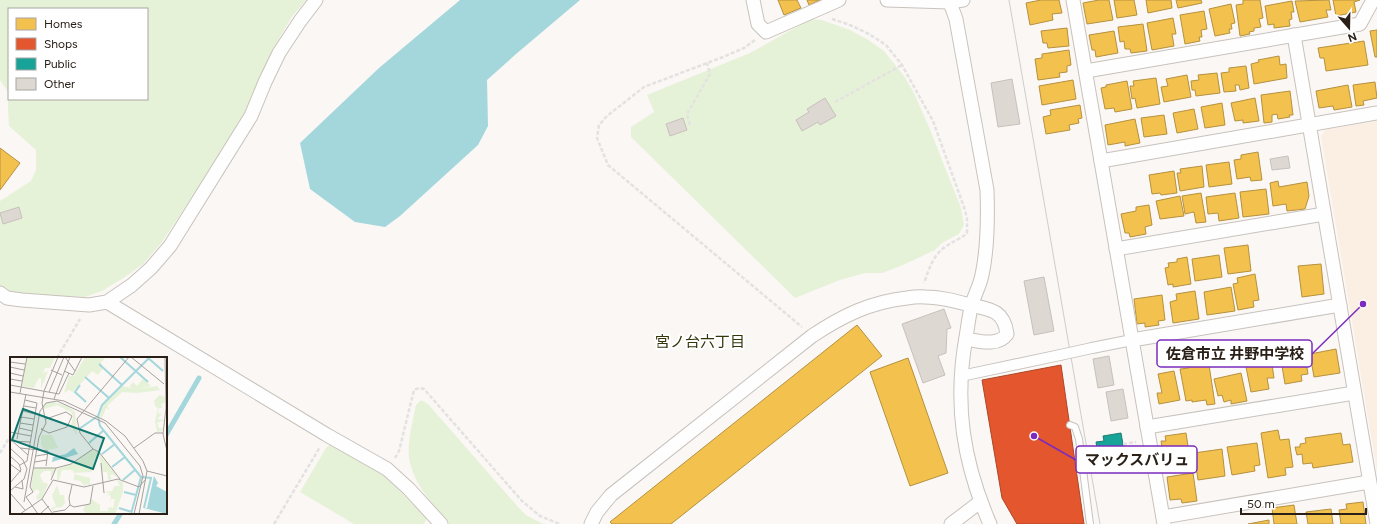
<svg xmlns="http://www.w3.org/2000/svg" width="1377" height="524" font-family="Figtree,'Noto Sans JP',sans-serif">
<rect width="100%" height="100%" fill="#faf7f5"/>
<polygon fill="#fbeee3" points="1377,121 1377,471 1321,136 1325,130"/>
<g fill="#e6f2d8" fill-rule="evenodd">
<path d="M0,0H306L291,18L272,51L245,114L232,136L162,242L143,264L125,277L102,291L85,297L21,295L8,292L0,287V201L31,181L36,170V150L9,126L8,108V92L0,80ZM9,9H147V99H9Z"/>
<polygon points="811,19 822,20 850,30 867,39 884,51 904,76 914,93 929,127 961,208 964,225 959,234 942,243 935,250 903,265 882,273 865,273 840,280 795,298 631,137 631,127 654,112 647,95 750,53"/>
<path d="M421,400L428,404L518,507L526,515L543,524H449C433,504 413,484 409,458C407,441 413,421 416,405Z"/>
<polygon points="331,444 384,475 427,518 424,524 354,524 300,492 326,448"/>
</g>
<polygon fill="#a3d7db" points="460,0 580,0 516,54 487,80 488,126 478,145 400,216 385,227 355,222 310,189 300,143 379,68"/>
<g fill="#f2c14e" stroke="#b6913e">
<polygon points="778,0 797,0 801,8 784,15"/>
<polygon points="807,0 820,0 809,5"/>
<polygon points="1041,0 1059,0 1062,13 1052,14 1053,20 1030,25 1026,3"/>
<polygon points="1099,0 1109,0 1113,20 1087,24 1083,3"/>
<polygon points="1114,0 1134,0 1137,15 1117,18"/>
<polygon points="1146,0 1171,0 1172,8 1148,13"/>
<polygon points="1176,0 1201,0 1202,3 1178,8"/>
<polygon points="1243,0 1260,0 1263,18 1259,19 1261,27 1254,28 1254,31 1249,32 1250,34 1240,36 1236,5 1243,4"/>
<polygon points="1329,0 1331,10 1326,10 1328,17 1300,22 1295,1"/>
<polygon points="1333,0 1360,0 1354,2 1356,12 1336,16"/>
<polygon points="1292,1 1294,12 1291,12 1292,19 1289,20 1290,26 1274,28 1274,24 1268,25 1265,6"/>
<polygon points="1231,4 1235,23 1231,24 1232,29 1229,29 1230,33 1215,36 1209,9"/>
<polygon points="1204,11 1207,29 1201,30 1202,37 1199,37 1200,41 1185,44 1180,15"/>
<polygon points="1173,18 1176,34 1172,34 1174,46 1152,50 1147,23"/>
<polygon points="1143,24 1147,51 1131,53 1130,49 1125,49 1124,41 1120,42 1118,27"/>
<polygon points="1067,28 1069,46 1048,48 1047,43 1043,43 1041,31"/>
<polygon points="1377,30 1377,57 1375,57 1370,31"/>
<polygon points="1114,31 1118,53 1096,57 1095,50 1092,50 1089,35"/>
<polygon points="1364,41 1368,65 1326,71 1324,58 1320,58 1318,48"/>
<polygon points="1069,50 1071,65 1067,66 1067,72 1059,73 1060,77 1038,80 1035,59 1042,58 1042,54"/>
<polygon points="1279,56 1280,65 1286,64 1287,78 1254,84 1251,64 1259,62 1258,60"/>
<polygon points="1246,66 1249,88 1240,90 1239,85 1235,85 1236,91 1224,92 1221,73 1229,72 1229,68"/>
<polygon points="1217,73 1220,93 1196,96 1195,90 1192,90 1191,81 1199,80 1198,75"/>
<polygon points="1187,75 1191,97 1164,102 1161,87 1168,86 1166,79"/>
<polygon points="1156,78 1160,104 1137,108 1135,98 1132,99 1130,86 1134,86 1133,81"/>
<polygon points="1073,80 1076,99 1042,105 1039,86"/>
<polygon points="1127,81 1132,109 1115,112 1114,108 1105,109 1101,88 1106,87 1106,85"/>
<polygon points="1375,82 1377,98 1363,101 1364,105 1356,106 1353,85"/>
<polygon points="1348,85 1352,107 1334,110 1333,106 1319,108 1316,91"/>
<polygon points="1290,91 1293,115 1289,115 1290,117 1278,119 1277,114 1272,115 1272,122 1264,123 1261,95"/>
<polygon points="1255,98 1259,121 1243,123 1243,120 1235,121 1231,103"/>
<polygon points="1222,103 1225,125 1205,128 1201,107"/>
<polygon points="1080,105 1082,118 1078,119 1079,123 1069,125 1070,130 1046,134 1043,117 1051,115 1050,110"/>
<polygon points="1194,109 1198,129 1177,133 1173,113"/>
<polygon points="1164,115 1167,134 1144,137 1141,118"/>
<polygon points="1135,119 1140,143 1125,146 1125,142 1108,145 1105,125"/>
<polygon points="0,148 20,163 0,190"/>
<polygon points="1258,152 1262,180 1251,181 1250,177 1237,179 1234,160 1241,159 1241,155"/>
<polygon points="1229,162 1232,184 1209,187 1206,165"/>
<polygon points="1202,166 1204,187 1180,191 1177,173 1181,173 1180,169"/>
<polygon points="1174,171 1177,193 1161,195 1160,193 1152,194 1149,175"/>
<polygon points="1278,181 1279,187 1307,182 1309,196 1305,209 1287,211 1286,204 1273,206 1270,183"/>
<polygon points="1266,189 1269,214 1243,217 1240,192"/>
<polygon points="1201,193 1206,222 1196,223 1194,212 1185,214 1182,196"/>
<polygon points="1235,193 1239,218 1219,221 1218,213 1208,214 1206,197"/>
<polygon points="1180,196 1184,216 1160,219 1156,201"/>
<polygon points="1149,205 1152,225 1145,227 1146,234 1130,237 1129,233 1125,233 1121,214 1136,211 1136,207"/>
<polygon points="1248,245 1251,271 1228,274 1224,248"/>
<polygon points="1219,255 1222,277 1195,281 1192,259"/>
<polygon points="1187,257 1191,284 1173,287 1173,284 1168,285 1165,268 1169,267 1168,263 1177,262 1177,259"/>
<polygon points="1321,264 1324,294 1302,297 1298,266"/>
<polygon points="1255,274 1259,300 1253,301 1254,307 1238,310 1233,284 1238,283 1237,278"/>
<polygon points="1231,287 1235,311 1207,315 1204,292"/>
<polygon points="1195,291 1199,319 1173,323 1170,302 1177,300 1176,294"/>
<polygon points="1162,295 1165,320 1158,321 1159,325 1145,327 1145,323 1137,324 1134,299"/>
<polygon points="857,325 882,356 671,524 612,524 610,522"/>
<polygon points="1303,343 1308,374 1301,375 1302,381 1285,384 1279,348"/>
<polygon points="1336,349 1340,373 1314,377 1310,354"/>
<polygon points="1271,357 1274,378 1267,378 1269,389 1251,392 1245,362"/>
<polygon points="908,358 948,473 910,486 870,372"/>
<polygon points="1202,361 1203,366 1209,365 1215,404 1207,405 1206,400 1192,402 1192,400 1186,401 1180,369 1189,368 1189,363"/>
<polygon points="1174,371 1180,400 1159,404 1157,393 1162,393 1158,374"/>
<polygon points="1241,373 1247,401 1231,404 1231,400 1224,402 1222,395 1218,396 1214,379"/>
<polygon points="1278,430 1280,440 1289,439 1293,467 1285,468 1286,475 1268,478 1261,433"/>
<polygon points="1186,433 1191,466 1170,469 1168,459 1164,460 1161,441 1166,441 1165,436"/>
<polygon points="1341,433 1343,445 1350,444 1353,462 1313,468 1312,463 1303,464 1302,454 1297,455 1295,447 1300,447 1300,444 1306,443 1305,438"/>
<polygon points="1257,443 1260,465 1254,466 1255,471 1232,475 1227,447"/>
<polygon points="1222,449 1225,476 1198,480 1194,453"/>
<polygon points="1193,473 1197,501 1182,503 1181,499 1170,500 1167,477"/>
<polygon points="1363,502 1366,524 1341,524 1339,510 1347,509 1346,504"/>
<polygon points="1294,505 1297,524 1274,524 1272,508"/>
<polygon points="1331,509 1333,524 1308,524 1306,512"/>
<polygon points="1269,520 1269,524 1248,524"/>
</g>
<polygon fill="#e4572e" stroke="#ac4627" points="1061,365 1084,524 1017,524 1002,498 982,380"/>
<polygon fill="#17a398" stroke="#1d7c71" points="1121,433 1125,456 1112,459 1111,452 1098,454 1096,442 1104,441 1103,436"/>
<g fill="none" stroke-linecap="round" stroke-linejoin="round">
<g stroke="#a3d7db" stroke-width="5">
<polyline points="166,435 199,378"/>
<polyline points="114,524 121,513"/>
</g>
</g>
<g fill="#ded8d2" stroke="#c7c1bc">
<polygon points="1012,79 1020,124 998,127 991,83"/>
<polygon points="825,98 836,116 820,125 818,122 802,131 796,120 809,112 807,109"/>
<polygon points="683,118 687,130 670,136 666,124"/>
<polygon points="1288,156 1290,168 1272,170 1270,159"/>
<polygon points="19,207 22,218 3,224 0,213"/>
<polygon points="1044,277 1054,331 1034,335 1024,281"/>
<polygon points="944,309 951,328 947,329 946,353 938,356 945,375 923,383 902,324"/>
<polygon points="1109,356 1114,385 1098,388 1093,359"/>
<polygon points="1123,389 1128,418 1111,421 1106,392"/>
</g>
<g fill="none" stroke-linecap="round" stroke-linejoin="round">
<g stroke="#c8c2bc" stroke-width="8">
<polyline id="service" points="1070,425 1075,427 1079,439 1090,524"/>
</g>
<g stroke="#c8c2bc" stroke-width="12">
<g id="pedestrian">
<polyline points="1092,348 1132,340"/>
<polyline points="961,376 1060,355"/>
</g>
</g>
<g stroke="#c8c2bc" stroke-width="15">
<g id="minor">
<polyline points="753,0 758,24 766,32 839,0"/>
<polyline points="887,0 949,2 963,0"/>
<path d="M949,0L956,19L987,190C988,218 988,247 982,275C980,285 975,294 972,304C969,314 968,326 966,337C954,404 963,462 990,524"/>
<polyline points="1073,0 1164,524"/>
<polyline points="1294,35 1377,524"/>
<polyline points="1086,71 1360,24 1373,0"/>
<polyline points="1101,161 1377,113"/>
<polyline points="1116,249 1324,214"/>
<polyline points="0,293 7,298 22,300 89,305 107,302 132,285 151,268 170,246 251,116 265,82 279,53 300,21 316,0"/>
<polyline points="107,302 327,435 387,469 409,489 441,524"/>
<polyline points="1132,340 1340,305"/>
<polyline points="1147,427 1354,393"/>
<polyline points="1163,517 1369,482"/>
<path d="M591,524L597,512L611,495L812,336C842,316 870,302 907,298C913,297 919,296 925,297C941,297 955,301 970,305C990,309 1004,310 1007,334C998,347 979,341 966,339"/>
<polyline points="951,524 980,502"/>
</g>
</g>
<g stroke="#e3e2e1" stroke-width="2.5" stroke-dasharray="4 2" stroke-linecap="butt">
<path d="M832,19L850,25L869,34L886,45L902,65L933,121L964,207L967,218V233C961,239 955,240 948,245C933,254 930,267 924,283"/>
<polyline points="755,40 744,48 723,57 644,87 607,116 599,125 597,138 608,165 802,327"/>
<polyline points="835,102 902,65"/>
<polyline points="690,125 687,114 710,74 707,63"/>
<polyline points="57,358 80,319"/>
<polyline points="1123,444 1136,442"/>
<polyline points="0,453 11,435"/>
<polyline points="395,458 399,451 414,390 419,388 424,389 522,501 540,516 560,524"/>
<polyline points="274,524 320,447"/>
</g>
<use href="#service" stroke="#fefefe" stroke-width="6"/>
<use href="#pedestrian" stroke="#fefefe" stroke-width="10"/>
<use href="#minor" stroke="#fefefe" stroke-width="13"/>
<polyline stroke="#cfcdcc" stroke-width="1" points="1009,0 1100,524"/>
<g stroke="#c8c2bc" stroke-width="12" stroke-linecap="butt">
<polyline id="pedestrian-bridge" points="1060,355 1092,348"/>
</g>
<use href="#pedestrian-bridge" stroke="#fefefe" stroke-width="10"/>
</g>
<g text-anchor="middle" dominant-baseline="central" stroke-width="4" stroke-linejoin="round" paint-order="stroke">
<g font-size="15" fill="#36350a" stroke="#fff">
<text x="700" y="342">宮ノ台六丁目</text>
</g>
</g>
<g transform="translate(10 357)">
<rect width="157" height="157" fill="#faf7f5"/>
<path d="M17,0H45L40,11H35L33,16L38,14L31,32V21L28,22L24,31L12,29ZM75,0H96L91,5L93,11L88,18L82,14L63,35L59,33L54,36L59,19H64ZM133,22L141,29L128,32L147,29L150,33L127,36L112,35L97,49L100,53L96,51L92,61L88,59L93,48L112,29L125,32L119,30L123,25L127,29ZM149,38L155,40V45L151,47L152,51H149L148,56L152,57L147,62L155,63L147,66L149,71H153L152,74L147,75L145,64L148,51L145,49L144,44ZM44,45L57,49L65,55L67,79L61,69L63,60L61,55L47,48L34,52L33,49L36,46ZM31,78H42L48,91L35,93L31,88ZM81,93L89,95L108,121L102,117L100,119L102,122L98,123L97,115H93L89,100L84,101L85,110L81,115L63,116V108V113H52L49,123H47V112L64,106ZM39,110L45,112L41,122V114H34L30,118L33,125L38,127L32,141L28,143L26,140L30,135L27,132L23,135L21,131L24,111ZM64,117L80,121V129L77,127L75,129L70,124L64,123ZM107,123L113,125V135L105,157L76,156L73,153L75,148H80L81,142L90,148V154H98L99,150L103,151L105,142H101L99,146L101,139L96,137H101L95,135V138L94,135L102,134L105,129H110ZM47,128L50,138H54L55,146L52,150L44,151L43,155L41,151L46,149L42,139Z" fill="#e6f2d8"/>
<path d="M64,91L68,97L42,105L43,100L56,97ZM144,119L148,126L146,129L157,135V157L134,151H137Z" fill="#a3d7db"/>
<path fill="none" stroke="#a3d7db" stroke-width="2" d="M110,0L138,25M137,0L153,14M89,7L112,28M75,20L99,41M70,28L65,35L76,45M69,72L88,59M79,86L94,73M92,97L105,87M102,110L115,100M113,123L126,112M114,135L126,138M109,151L122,155M134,151L141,121L131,120L90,69L88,59L92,48L140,0M121,157L131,120"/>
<path fill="none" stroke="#a7a19c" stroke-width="1" d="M55,0L65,14M121,0L154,27M155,0L156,51L153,77L157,94M0,5L15,7M0,10L14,13M41,13L52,18M54,14L63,18L72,0M0,16L13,19M0,22L12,24M0,28L49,37L59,16M0,35L54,44L96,64L115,79L133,104L137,114L129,157M39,35L54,0M10,36L17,0M44,42L60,0M14,49L26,51M13,54L25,57M11,60L24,62M10,66L23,68M9,71L22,74M33,72H31L39,76L57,70L62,59L56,55L36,62M0,75L21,79M0,82L18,98M7,82L16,37M1,84L20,85M0,91L13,103L17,112L14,122L0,134M10,91L38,94L36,109M124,91L145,76H153M83,92L70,76L67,62L119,0M0,99L9,107L11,113L0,126M26,99L38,97M25,105L37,103M91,106L94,136M0,107L11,115M10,108L17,104L27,46L15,43M24,111H46L61,107L83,92L89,95L110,122M137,114L157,119M41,123L46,111M62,128L59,141L60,148L64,150L80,147L83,129M5,130L13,132L12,123M0,136L15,153M32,142L43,157M14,145L30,54L36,46L47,44L95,66L130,109L133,119L124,157M43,155L55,153L60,148M10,157L32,142L43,123L74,130L108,122L129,130L136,122M28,157L16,140L23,135L20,130L29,80L36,66L32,46L34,34L48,0M30,157L39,149"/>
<path fill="#0f766e" fill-opacity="0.15" stroke="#0f766e" stroke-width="2" d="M13,52L94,81L83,112L2,83Z"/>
<rect width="157" height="157" fill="none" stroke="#2a2017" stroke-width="2"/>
</g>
<path fill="none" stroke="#7b2cbf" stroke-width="1.5" d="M1363 304L1312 354M1034 436L1076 460"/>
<g fill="#7b2cbf" stroke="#fff" stroke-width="1.5">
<circle cx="1363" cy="304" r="4"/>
<circle cx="1034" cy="436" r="4"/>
</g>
<g fill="#fff" stroke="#7b2cbf" stroke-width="1.5">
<rect x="1157" y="340" width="155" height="27" rx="4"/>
<rect x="1076" y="446" width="121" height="27" rx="4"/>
</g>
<g font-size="15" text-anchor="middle" font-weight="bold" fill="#2a2017">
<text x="1235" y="359">佐倉市立 井野中学校</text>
<text x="1137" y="465">マックスバリュ</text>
</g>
<rect x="8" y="8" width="140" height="92" fill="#ffffff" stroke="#aaa6a2"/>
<rect x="16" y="18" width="20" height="12" fill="#f2c14e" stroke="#aaa6a2"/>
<text x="44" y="28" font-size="12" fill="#2a2017">Homes</text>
<rect x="16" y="38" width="20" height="12" fill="#e4572e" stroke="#aaa6a2"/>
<text x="44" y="48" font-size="12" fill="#2a2017">Shops</text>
<rect x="16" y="58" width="20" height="12" fill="#17a398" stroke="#aaa6a2"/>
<text x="44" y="68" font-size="12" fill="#2a2017">Public</text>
<rect x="16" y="78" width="20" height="12" fill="#ded8d2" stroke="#aaa6a2"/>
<text x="44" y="88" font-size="12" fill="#2a2017">Other</text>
<g transform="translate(1349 28) rotate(160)" stroke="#ffffff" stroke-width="3" paint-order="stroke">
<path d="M0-3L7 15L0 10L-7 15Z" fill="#2a2017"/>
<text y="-6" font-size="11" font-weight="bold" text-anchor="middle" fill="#2a2017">N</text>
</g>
<path d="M1241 508v6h125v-6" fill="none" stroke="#2a2017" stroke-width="2"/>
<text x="1247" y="508" font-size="12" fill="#2a2017" stroke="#ffffff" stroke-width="3" paint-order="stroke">50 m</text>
</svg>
